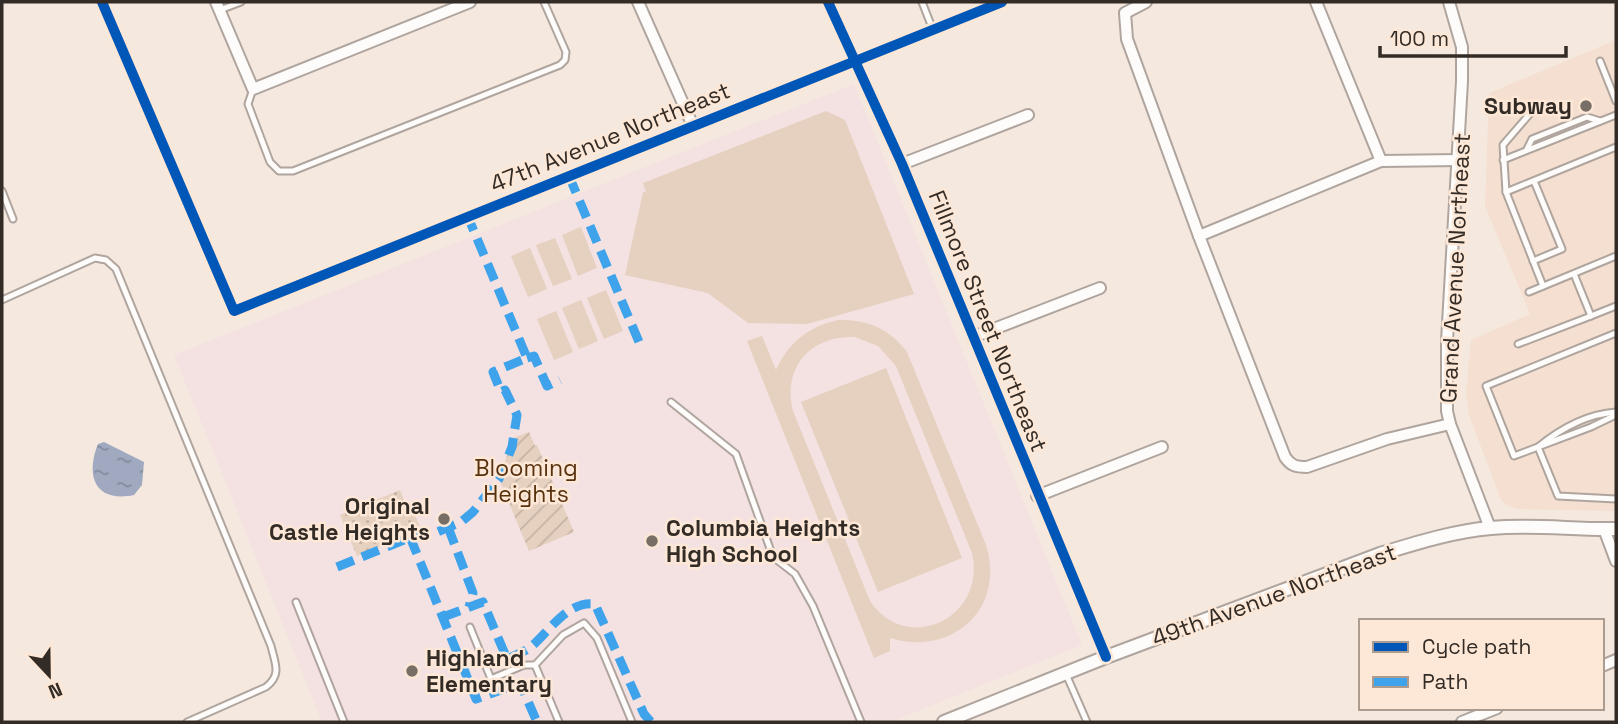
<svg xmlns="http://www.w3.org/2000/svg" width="1618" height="724" font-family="'Space Grotesk',sans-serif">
<defs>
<pattern id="grass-dots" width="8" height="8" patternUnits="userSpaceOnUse" patternTransform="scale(1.75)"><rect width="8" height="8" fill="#e6d0bf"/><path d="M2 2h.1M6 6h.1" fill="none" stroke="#c6b3a4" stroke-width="1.8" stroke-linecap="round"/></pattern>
<pattern id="garden-furrows" width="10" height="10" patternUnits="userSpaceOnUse" patternTransform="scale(1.75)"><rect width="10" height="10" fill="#e6d0bf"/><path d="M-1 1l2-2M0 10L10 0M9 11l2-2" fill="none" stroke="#c6b3a4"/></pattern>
<pattern id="water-ripples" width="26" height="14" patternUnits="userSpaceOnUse" patternTransform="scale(1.75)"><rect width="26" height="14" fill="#a0a9c0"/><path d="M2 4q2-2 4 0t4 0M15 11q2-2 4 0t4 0" fill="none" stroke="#838a9c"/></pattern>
</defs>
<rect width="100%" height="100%" fill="#f5e9df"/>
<polygon fill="#f4dfd0" points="1616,40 1616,511 1516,509 1506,505 1501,500 1469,415 1466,393 1471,340 1530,314 1485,206 1489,93"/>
<polygon fill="#f4e1e1" points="854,84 1082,645 891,722 322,722 174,355"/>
<polygon fill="url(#grass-dots)" points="400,490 406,505 411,505 420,527 414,533 357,556 340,515"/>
<polygon fill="url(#garden-furrows)" points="529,432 535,446 537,445 574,532 529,551 499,479 513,438"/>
<g fill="#e6d0bf" fill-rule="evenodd">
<polygon points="826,111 845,120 914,294 807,324 748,323 708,293 625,275 643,192 646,192 643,183"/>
<polygon points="581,227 597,268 578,276 562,235"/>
<polygon points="555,238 572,279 553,286 536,245"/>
<polygon points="530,248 547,289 528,297 511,256"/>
<polygon points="606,290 623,331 604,339 587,298"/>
<polygon points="581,300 598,341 579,349 562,308"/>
<polygon points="556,311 573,352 554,360 537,319"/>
<path d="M838,320C867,319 890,329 907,352L986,545C1006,609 952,657 890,638V651L874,658L747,341L762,336L776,370C789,342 808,327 838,320ZM855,337L878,346L896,366L972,553C987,618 907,656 870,601L793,411C782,368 810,335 855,337Z"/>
<polygon points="886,368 962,558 878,592 801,402"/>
</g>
<path fill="url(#water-ripples)" d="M104,442L144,462L142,485L134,495C95,503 85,476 98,444Z"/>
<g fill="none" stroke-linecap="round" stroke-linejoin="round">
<g stroke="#afa59e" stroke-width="9">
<g id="service">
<polyline points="922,2 933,30"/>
<polyline points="220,10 241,2"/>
<polyline points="1600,61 1616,101"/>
<polyline points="253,89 248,104 270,162 279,171 293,171 560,65 565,60 566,52 544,2"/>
<polyline points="1534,109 1503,145 1506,192 1543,286"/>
<polyline points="1527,149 1532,139 1587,117 1600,121"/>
<polyline points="1503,160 1616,115"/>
<polyline points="2,191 13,219"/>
<polyline points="1506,192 1616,147"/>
<polyline points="1533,261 1562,249 1534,181"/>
<polyline points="1574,274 1591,316 1616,306"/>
<polyline points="1529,292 1616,256"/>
<path d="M2,300L95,258L106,260L116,269L271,646C275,663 282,675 266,687L187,722"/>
<polyline points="1616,333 1486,386 1514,456 1591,427 1616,415"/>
<polyline points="1518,344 1591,316"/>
<polyline points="671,402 736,454 773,557 795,574 813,606 861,722"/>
<path d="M1616,412C1588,414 1560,429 1538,447L1558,496L1616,499"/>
<polyline points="296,602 344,722"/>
<polyline points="470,627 491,679 524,665 535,665"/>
<polyline points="1066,674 1087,722"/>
<polyline points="559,722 535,665 563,635 584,623 597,638 632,722"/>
</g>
</g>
<g stroke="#afa59e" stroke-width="14">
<g id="minor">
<polyline points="102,2 234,311 1002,2"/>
<polyline points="216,2 253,89 470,2"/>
<polyline points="638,2 693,126"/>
<polyline points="828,2 902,164 1106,657"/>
<path d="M1146,2L1125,13L1127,39L1199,236L1285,457C1291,466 1296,467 1307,467L1387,439L1450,424"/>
<polyline points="1316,2 1381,161"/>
<polyline points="1449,2 1462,47 1462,81 1447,341 1447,411 1450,424 1490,528"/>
<polyline points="902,164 1028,115"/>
<polyline points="1199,236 1381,161 1460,160"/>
<polyline points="973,337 1100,288"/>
<polyline points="1037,496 1162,447"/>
<polyline points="1604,529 1616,561"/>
<polyline points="1602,666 1616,660"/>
<polyline points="1462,722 1497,708"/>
</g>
</g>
<g stroke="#afa59e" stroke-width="16">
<path id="tertiary" d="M944,722L1106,657L1380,554C1416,543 1454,531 1491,528C1533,524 1575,530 1616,529"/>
</g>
<use href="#service" stroke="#fefcfa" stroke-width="5"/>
<use href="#minor" stroke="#fefcfa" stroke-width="10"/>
<use href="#tertiary" stroke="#fefcfa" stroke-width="12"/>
<g stroke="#3ea3eb" stroke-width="9" stroke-dasharray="18 9" stroke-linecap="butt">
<polyline points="569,176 639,342"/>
<polyline points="527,358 534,356 547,386 560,380"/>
<polyline points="448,527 473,593 469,607"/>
<polyline points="410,537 476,699 520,683 537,722"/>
<polyline points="337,567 414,536 430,535 461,522 473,512 499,479 512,447 517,415 505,390 501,392 493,372 527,358 468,217"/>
<path d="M443,617L483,602L507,659C515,655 525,652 532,646C550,630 569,600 595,604L644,714L651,722"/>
</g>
<g stroke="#fde8d7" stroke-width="15">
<g id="cycleway">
<polyline points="102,2 234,311 1002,2"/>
<polyline points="828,2 902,164 1106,657"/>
</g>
</g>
<use href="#cycleway" stroke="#0057b8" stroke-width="10"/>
</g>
<g fill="#776e66" stroke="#fde8d7" stroke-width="2.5">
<circle cx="1586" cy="106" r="7"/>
<circle cx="444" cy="519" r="7"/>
<circle cx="652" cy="541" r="7"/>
<circle cx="412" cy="671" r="7"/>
</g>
<g text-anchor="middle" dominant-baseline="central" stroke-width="5" stroke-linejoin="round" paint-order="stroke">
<g font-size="23" font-weight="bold" fill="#332b25" stroke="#fde8d7" text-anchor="end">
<text x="1572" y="106">Subway</text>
<text x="430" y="506">Original<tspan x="430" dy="26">Castle Heights</tspan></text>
<text x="666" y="528" text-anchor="start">Columbia Heights<tspan x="666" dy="26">High School</tspan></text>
<text x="426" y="658" text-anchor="start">Highland<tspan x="426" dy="26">Elementary</tspan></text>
</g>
<g font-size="23" fill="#332b25" stroke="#fde8d7">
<text transform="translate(610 137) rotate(-22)">47th Avenue Northeast</text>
<text transform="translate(1455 268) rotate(-87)">Grand Avenue Northeast</text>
<text transform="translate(988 321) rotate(68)">Fillmore Street Northeast</text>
<text transform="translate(1274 595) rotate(-20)">49th Avenue Northeast</text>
</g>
<g font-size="23" fill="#57310d" stroke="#fde8d7">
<text x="526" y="468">Blooming<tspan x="526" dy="26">Heights</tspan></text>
</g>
</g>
<rect width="1618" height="724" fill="none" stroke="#332b25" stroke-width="7"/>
<rect x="1359" y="619" width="245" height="91" fill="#fde8d7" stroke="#ac9c90" stroke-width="2"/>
<rect x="1373" y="642" width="35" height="10" fill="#0057b8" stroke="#ac9c90" stroke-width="2"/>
<text x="1422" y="654" font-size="21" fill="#332b25">Cycle path</text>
<rect x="1373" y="677" width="35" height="10" fill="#3ea3eb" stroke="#ac9c90" stroke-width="2"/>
<text x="1422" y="689" font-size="21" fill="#332b25">Path</text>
<g transform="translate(49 675) rotate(158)" stroke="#fde8d7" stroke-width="5" paint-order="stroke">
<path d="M0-5L12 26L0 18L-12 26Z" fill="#332b25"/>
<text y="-10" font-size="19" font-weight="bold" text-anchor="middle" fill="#332b25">N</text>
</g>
<path d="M1380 46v10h186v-10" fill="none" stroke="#332b25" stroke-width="3.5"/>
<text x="1390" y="46" font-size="21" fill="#332b25" stroke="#fde8d7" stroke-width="5" paint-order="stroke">100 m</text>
</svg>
